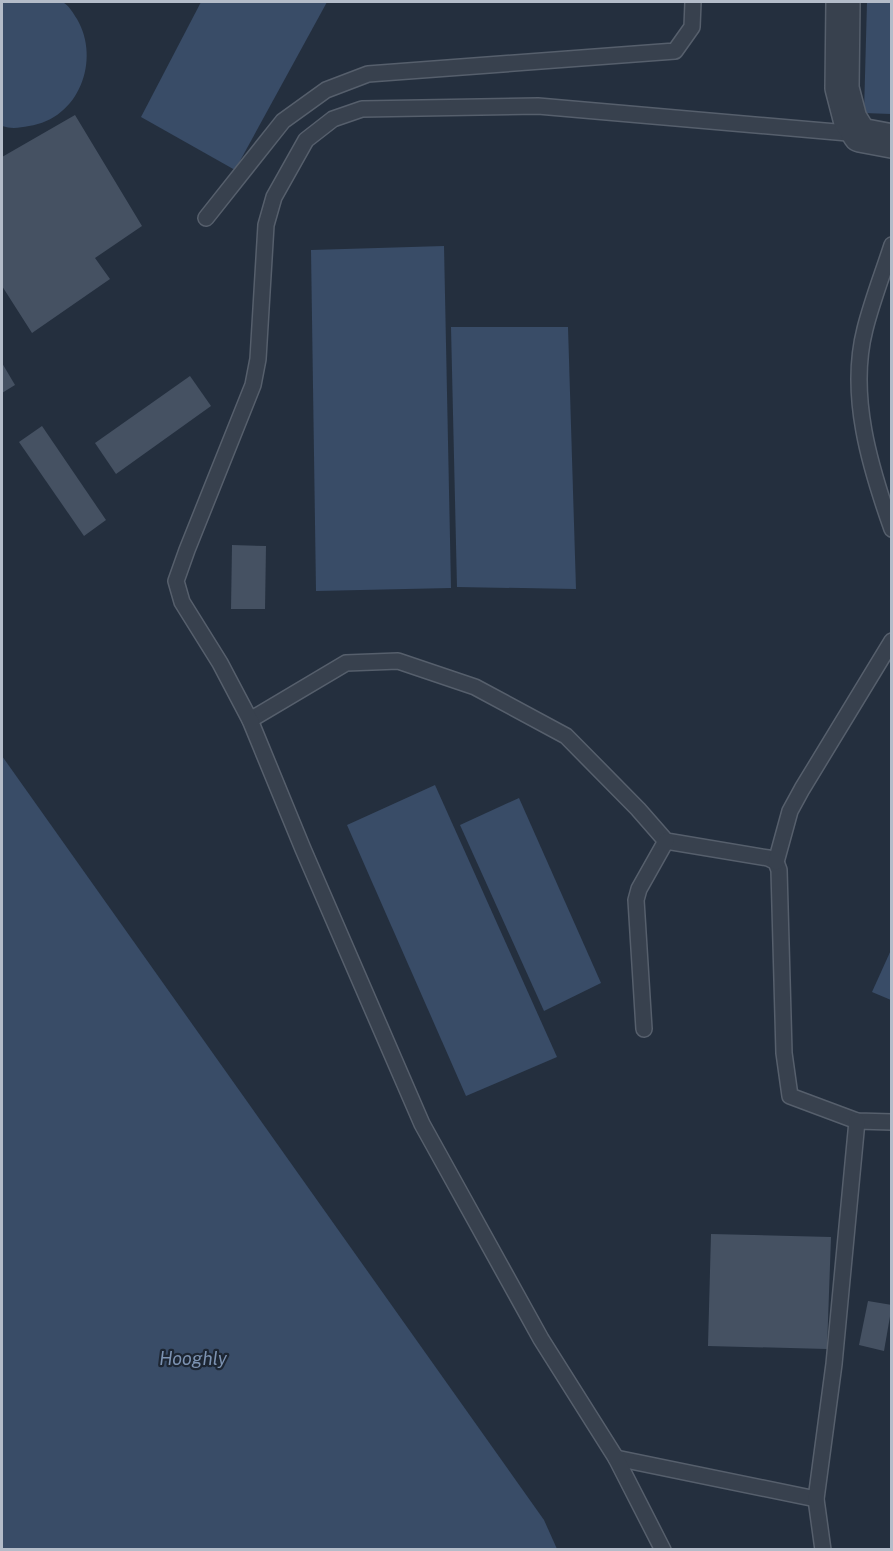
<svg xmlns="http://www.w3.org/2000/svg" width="893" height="1551" font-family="'Public Sans',sans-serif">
<rect width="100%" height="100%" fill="#242f3e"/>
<g fill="#394c67">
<path d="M2,2C13,1 54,0 62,2C69,5 73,13 77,19C101,60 79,119 29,126C19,128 11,129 2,126Z"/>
<polygon points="201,2 327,2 235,170 141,117"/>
<polygon points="867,2 891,2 891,114 864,113"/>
<polygon points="444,246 451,588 316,591 311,250"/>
<polygon points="451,327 568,327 576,589 457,587"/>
<polygon points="2,756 544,1520 557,1549 2,1549"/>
<polygon points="435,785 557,1057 466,1096 347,825"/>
<polygon points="519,798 601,983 544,1011 460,825"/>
<polygon points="891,950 892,1000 891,1000 872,992"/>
</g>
<g fill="#455162">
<polygon points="75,115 142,226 95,258 110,279 32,333 2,286 2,157"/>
<polygon points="2,363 15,385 2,393"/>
<polygon points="190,376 211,406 116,474 95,443"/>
<polygon points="42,426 106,520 84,536 19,442"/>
<polygon points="232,545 266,546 265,609 231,609"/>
<polygon points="711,1234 831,1237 827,1349 708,1346"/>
<polygon points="868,1301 892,1305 884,1351 859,1345"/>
</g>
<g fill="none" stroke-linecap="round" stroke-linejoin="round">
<g stroke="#565f6c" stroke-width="18">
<g id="service">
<polyline points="206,218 283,121 326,90 368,74 675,51 692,27 693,2"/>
<path d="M892,245C883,273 872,301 865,329C848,395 870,467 892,529"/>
<polyline points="250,720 346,663 398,661 475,687 566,736 638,809 666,841 768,858 776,862 779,870 784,1053 790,1096 857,1121 892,1122"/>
<polyline points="776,862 790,811 802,789 892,641"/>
<polyline points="644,1029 636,900 639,889 666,841"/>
<polyline points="616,1458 816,1499"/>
<polyline points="663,1550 616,1458 541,1339 422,1124 303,849 250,720 220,663 182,602 176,581 187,550 253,385 258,359 266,225 274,197 306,140 333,119 362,109 538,106 859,134"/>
<polyline points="823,1550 816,1499 834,1364 857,1121"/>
</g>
</g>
<g stroke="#565f6c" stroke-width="36">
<polyline id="tertiary" points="843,2 842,88 850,119 860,135 892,141"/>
</g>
<use href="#service" stroke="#38414e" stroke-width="15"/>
<use href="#tertiary" stroke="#38414e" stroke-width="33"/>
</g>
<g text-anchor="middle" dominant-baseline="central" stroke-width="4.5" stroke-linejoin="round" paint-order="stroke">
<g font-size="18" font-style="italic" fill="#7c92b1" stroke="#1d2633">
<text x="193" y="1358">Hooghly</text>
</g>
</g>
<rect width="893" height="1551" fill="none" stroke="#b4bcc9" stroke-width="6"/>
</svg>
